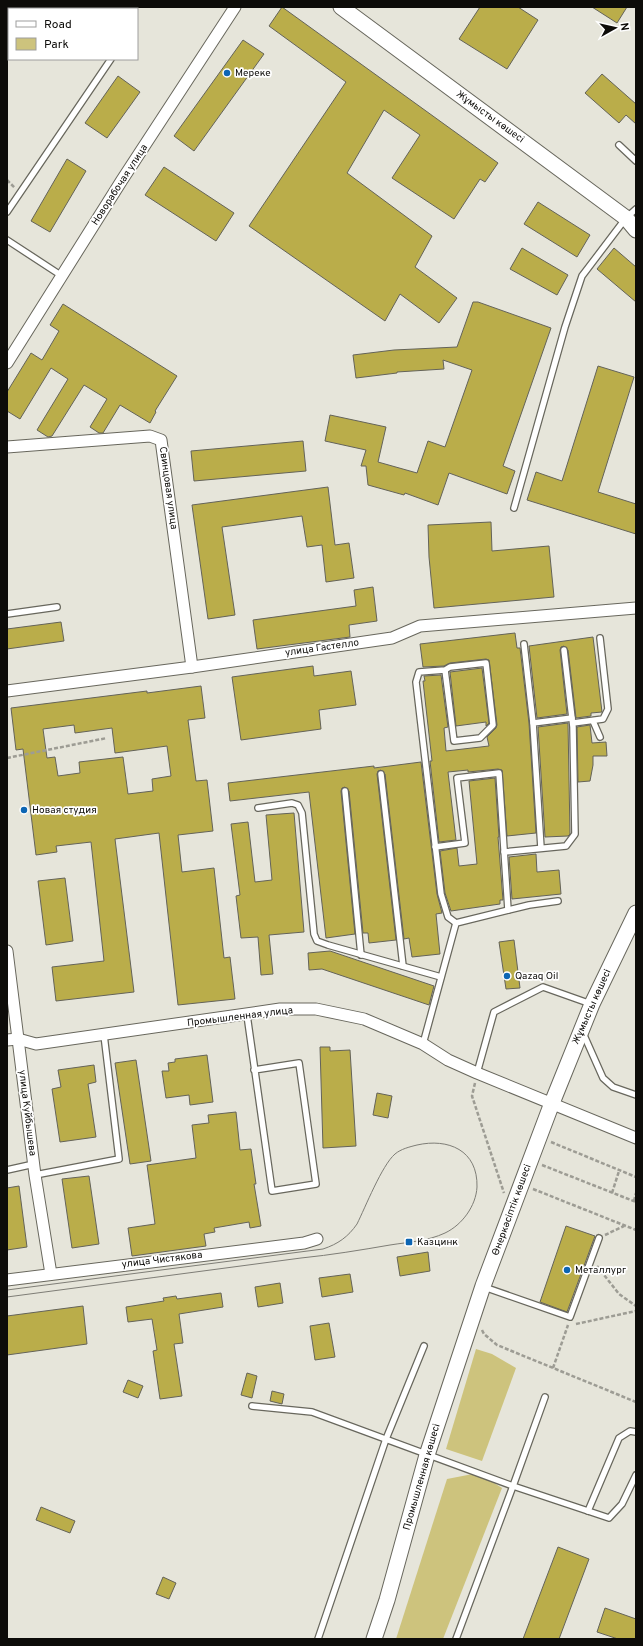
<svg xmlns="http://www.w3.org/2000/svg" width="643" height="1646" font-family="Overpass,sans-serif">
<rect width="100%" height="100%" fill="#e6e5da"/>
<g fill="#cdc37d">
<polygon points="476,1349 492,1354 516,1368 482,1461 446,1449"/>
<polygon points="478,1473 502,1488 443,1639 396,1639 447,1479"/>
</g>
<g fill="#baad4a" stroke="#646359" fill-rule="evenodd">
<polygon points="282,7 498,163 485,182 480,179 454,219 392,178 420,135 384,110 347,173 432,236 415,267 457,298 439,323 400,294 385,321 249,226 346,82 269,26"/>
<polygon points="480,7 518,7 538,20 507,69 459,39"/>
<polygon points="592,7 627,7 617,23"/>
<polygon points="243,40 264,54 194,151 174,136"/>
<polygon points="602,74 636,104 636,124 626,115 619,123 585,93"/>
<polygon points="118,76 140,92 107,138 85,123"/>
<polygon points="67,159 86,171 50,232 31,221"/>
<polygon points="164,167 234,213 216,241 145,195"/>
<polygon points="538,202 590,235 577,257 524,224"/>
<polygon points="522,248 568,275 557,295 510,269"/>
<polygon points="614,248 636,267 636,302 597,269"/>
<polygon points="473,302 478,302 551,328 503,466 515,471 507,494 449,473 438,505 405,493 404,495 368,485 366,466 361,466 366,450 325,441 330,415 386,427 378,462 417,473 428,441 445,447 472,370 443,360 444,369 397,372 397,373 356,378 353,355 394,350 457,347"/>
<polygon points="63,304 177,376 155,411 156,412 150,423 120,405 103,433 99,433 90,427 107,399 84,385 52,436 48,437 37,430 68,379 51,368 20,419 7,411 7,392 31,353 42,360 59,331 50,325"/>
<polygon points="598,366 634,377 598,492 636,504 636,534 527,500 536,472 562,481"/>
<polygon points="303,441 306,471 194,481 191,451"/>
<polygon points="328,487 335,545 349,543 354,578 326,582 322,545 307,547 302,516 222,527 235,615 208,619 192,505"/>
<polygon points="491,522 492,551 549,546 554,597 434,608 429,557 428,525"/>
<polygon points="373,587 377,621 349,625 350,637 257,649 253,620 356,606 354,590"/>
<polygon points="61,622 64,641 7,649 7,629"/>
<polygon points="515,633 517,648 520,648 529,723 536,833 507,836 502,770 498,769 468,772 468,770 448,772 456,840 439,842 430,761 432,761 423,681 425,681 424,676 441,675 448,727 444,728 446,751 489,746 487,737 496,728 497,725 489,660 486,659 450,663 444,666 423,667 420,644"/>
<polygon points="593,637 602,712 591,713 591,716 576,718 568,650 564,646 561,647 560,650 567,714 537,718 529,646"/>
<polygon points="313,666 314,676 351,671 356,705 319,710 321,729 241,740 232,677"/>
<polygon points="482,668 489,723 486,726 486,722 456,726 450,672"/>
<path d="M201,686L205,718L188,720L196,781L207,780L213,831L178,835L182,872L214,868L224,958L230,957L235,999L178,1005L159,833L115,839L134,992L56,1001L52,967L104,961L91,842L56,846L57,852L36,855L23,749L16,750L11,708L147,691V693ZM74,725L75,733L112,728L115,753L167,746L171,776L152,779L153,791L128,794L123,757L79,762L80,773L58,776L55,757L47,758L43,729Z"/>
<polygon points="568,723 570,834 568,836 545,837 538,727"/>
<polygon points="590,725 592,743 606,742 607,756 593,756 593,765 590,781 578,782 577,727"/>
<polygon points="421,762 437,894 442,913 436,914 440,954 412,957 409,938 404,939 385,774 381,770 378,771 377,774 396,940 369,943 368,933 363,933 349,791 345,787 342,788 341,791 355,934 326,938 309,792 230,801 228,783 374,766 374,768"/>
<polygon points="495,778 499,837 498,837 503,900 500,900 500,904 451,911 445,893 440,851 457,848 459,866 477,864 469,781"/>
<polygon points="294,813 304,932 269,935 273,974 261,975 258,937 241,938 236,896 240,895 231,824 248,822 255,882 272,880 266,815"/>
<polygon points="536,854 537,872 559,870 561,894 512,899 509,857"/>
<polygon points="65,878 73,941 46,945 38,881"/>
<polygon points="514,940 520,988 506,989 499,942"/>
<polygon points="330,951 434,986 429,1005 322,969 309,970 308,953"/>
<polygon points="320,1047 330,1047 330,1051 350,1050 356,1146 323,1148"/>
<polygon points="207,1055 213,1102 190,1105 189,1095 166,1098 162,1071 169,1071 168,1063 175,1062 175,1059"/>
<polygon points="136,1060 151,1161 130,1164 115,1063"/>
<polygon points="94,1065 96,1082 88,1084 96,1137 60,1142 52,1089 61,1087 58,1070"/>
<polygon points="377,1093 392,1096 388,1118 373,1115"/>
<polygon points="236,1112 240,1150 251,1149 256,1184 254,1184 261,1226 250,1228 249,1222 214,1228 215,1232 204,1234 206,1246 132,1256 128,1228 155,1224 147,1165 196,1158 192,1125 209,1123 208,1115"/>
<polygon points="89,1176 99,1244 72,1248 62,1179"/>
<polygon points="19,1186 27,1247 7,1250 7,1188"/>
<polygon points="566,1226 595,1236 567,1312 540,1302"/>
<polygon points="428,1252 430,1271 400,1276 397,1257"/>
<polygon points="350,1274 353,1292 322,1297 319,1278"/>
<polygon points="280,1283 283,1303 258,1307 255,1287"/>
<polygon points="221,1293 223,1307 179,1314 183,1343 174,1344 182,1396 160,1399 153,1351 157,1350 152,1319 128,1322 126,1307 164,1301 163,1298 176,1296 177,1299"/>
<polygon points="83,1306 87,1344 7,1355 7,1316"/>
<polygon points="329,1323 335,1357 315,1360 310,1326"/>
<polygon points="247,1373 257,1376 252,1398 241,1395"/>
<polygon points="128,1380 143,1386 138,1398 123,1392"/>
<polygon points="272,1391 284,1394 282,1404 270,1401"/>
<polygon points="41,1507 75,1521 70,1533 36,1520"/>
<polygon points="558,1547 589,1559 559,1639 523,1639"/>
<polygon points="163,1577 176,1583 169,1599 156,1594"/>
<polygon points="605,1608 636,1619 636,1639 618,1639 597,1632"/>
</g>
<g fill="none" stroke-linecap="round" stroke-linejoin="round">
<g stroke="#68675d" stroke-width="8">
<g id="service">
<polyline points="36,9 38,7"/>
<polyline points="132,9 132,7"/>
<polyline points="7,41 9,39"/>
<polyline points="619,145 636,161"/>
<polyline points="7,212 111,59"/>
<polyline points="7,240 62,276"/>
<polyline points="514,508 565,327 582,276 626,218 636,209"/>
<polyline points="7,614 57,607"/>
<polyline points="524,644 533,723"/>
<polyline points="445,670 450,667 486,663 493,725 480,738 454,741 445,670 419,672 416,682 441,894 448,917 456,923"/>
<polyline points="593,721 600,737"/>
<polyline points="573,723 603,719 608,709 600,638"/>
<polyline points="381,774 403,966"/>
<polyline points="345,791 361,955"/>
<polyline points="258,808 292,803 298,805 302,813 314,934 317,941 328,945 441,977"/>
<polyline points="435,847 465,843 457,778 499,773 508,910"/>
<polyline points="541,848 533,723 572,718"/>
<polyline points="504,852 566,846 575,834 573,727 564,650"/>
<polyline points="247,1015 272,1191 316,1184 299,1063 254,1070"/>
<polyline points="583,1033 603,1078 613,1087 636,1095"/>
<polyline points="423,1044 456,923 529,905 558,901"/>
<polyline points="477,1073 494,1012 543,987 591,1004"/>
<polyline points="7,1170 34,1164"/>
<polyline points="35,1175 119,1159 104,1035"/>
<polyline points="484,1287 570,1317 599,1238"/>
<polyline points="252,1406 312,1412 513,1486 609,1518 622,1504 636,1475"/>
<polyline points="588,1511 619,1438 630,1431 636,1432"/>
<polyline points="318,1639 386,1439 424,1346"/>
<polyline points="456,1639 513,1486 545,1397"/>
</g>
</g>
<g stroke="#68675d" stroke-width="13">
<g id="minor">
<polyline points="7,363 122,180 235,7"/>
<polyline points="7,447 150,436 161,440 192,667"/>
<polyline points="7,691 192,667 392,638 420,626 636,608"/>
<polyline points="7,951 35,1175 51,1274"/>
<polyline points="7,1040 18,1039 36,1044 280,1009 316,1009 364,1019 423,1044 448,1060 477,1073 636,1138"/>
<polyline points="7,1280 304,1243 317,1239"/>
</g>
</g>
<g stroke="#68675d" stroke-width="17">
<g id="secondary">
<polyline points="341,7 626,218 636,230"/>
<polyline points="374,1639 387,1600 427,1455 483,1286 552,1103 592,1004 636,913"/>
</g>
</g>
<g stroke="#9d9c94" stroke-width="2.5" stroke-dasharray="4 2" stroke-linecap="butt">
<polyline points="7,180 15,188"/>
<polyline points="7,758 107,738"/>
<polyline points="475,1083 472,1096 504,1193"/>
<polyline points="551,1142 636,1177"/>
<polyline points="542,1165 636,1202"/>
<polyline points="533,1189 636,1230"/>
<polyline points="612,1193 619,1171"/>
<polyline points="634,1201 636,1193"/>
<polyline points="605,1235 624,1226"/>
<polyline points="597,1266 619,1294 636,1306"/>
<polyline points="576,1324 636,1311"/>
<polyline points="482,1330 484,1334 497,1345 636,1402"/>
<polyline points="553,1368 568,1325"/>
</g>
<use href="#service" stroke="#fff" stroke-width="5.5"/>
<use href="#minor" stroke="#fff" stroke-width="11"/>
<use href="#secondary" stroke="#fff" stroke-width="15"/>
<path stroke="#7e7d76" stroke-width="1" d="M7,1290L323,1249C338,1244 348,1237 357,1224C365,1208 382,1165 395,1154C401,1149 409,1147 417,1145C448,1138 478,1150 477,1187C476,1206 462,1225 445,1233C428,1241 409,1242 390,1245C361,1250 331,1255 301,1258C203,1271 105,1284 7,1297"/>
</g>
<g fill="#0c65b3" stroke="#fff" stroke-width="1.5">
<circle cx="227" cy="73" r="4"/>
<circle cx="24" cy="810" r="4"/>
<circle cx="507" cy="976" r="4"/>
<rect x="405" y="1238" width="8" height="8" rx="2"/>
<circle cx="567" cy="1270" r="4"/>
</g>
<g text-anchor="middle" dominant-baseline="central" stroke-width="3.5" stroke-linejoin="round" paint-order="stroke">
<g font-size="10" fill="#0d0c09" stroke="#fff" text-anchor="start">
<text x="235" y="73">Мереке</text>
<text x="32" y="810">Новая студия</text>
<text x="515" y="976">Qazaq Oil</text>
<text x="417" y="1242">Казцинк</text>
<text x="575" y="1270">Металлург</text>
</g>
<g font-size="10" fill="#0d0c09" stroke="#fff">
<text transform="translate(490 117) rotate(36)">Жұмысты көшесі</text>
<text transform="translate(120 185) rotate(-57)">Новорабочая улица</text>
<text transform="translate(168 488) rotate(82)">Свинцовая улица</text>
<text transform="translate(322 648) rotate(-8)">улица Гастелло</text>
<text transform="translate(592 1007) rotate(-66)">Жұмысты көшесі</text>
<text transform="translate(240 1017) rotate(-7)">Промышленная улица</text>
<text transform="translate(27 1113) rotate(83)">улица Куйбышева</text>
<text transform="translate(512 1210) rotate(-70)">Өнеркәсіптік көшесі</text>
<text transform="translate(162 1260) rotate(-7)">улица Чистякова</text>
<text transform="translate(422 1477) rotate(-74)">Промышленная көшесі</text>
</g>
</g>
<rect width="643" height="1646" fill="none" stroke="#0d0c09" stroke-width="16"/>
<rect x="8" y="8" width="130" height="52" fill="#ffffff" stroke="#9e9e9d"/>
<rect x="16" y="21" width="20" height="6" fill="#ffffff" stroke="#9e9e9d"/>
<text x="44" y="28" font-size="12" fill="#0d0c09">Road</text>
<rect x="16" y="38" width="20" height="12" fill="#cdc37d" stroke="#9e9e9d"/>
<text x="44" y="48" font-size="12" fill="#0d0c09">Park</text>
<g transform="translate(615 28) rotate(82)" stroke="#ffffff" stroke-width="3" paint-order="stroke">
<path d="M0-3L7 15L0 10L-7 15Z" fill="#0d0c09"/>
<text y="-6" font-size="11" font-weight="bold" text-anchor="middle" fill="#0d0c09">N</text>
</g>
</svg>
